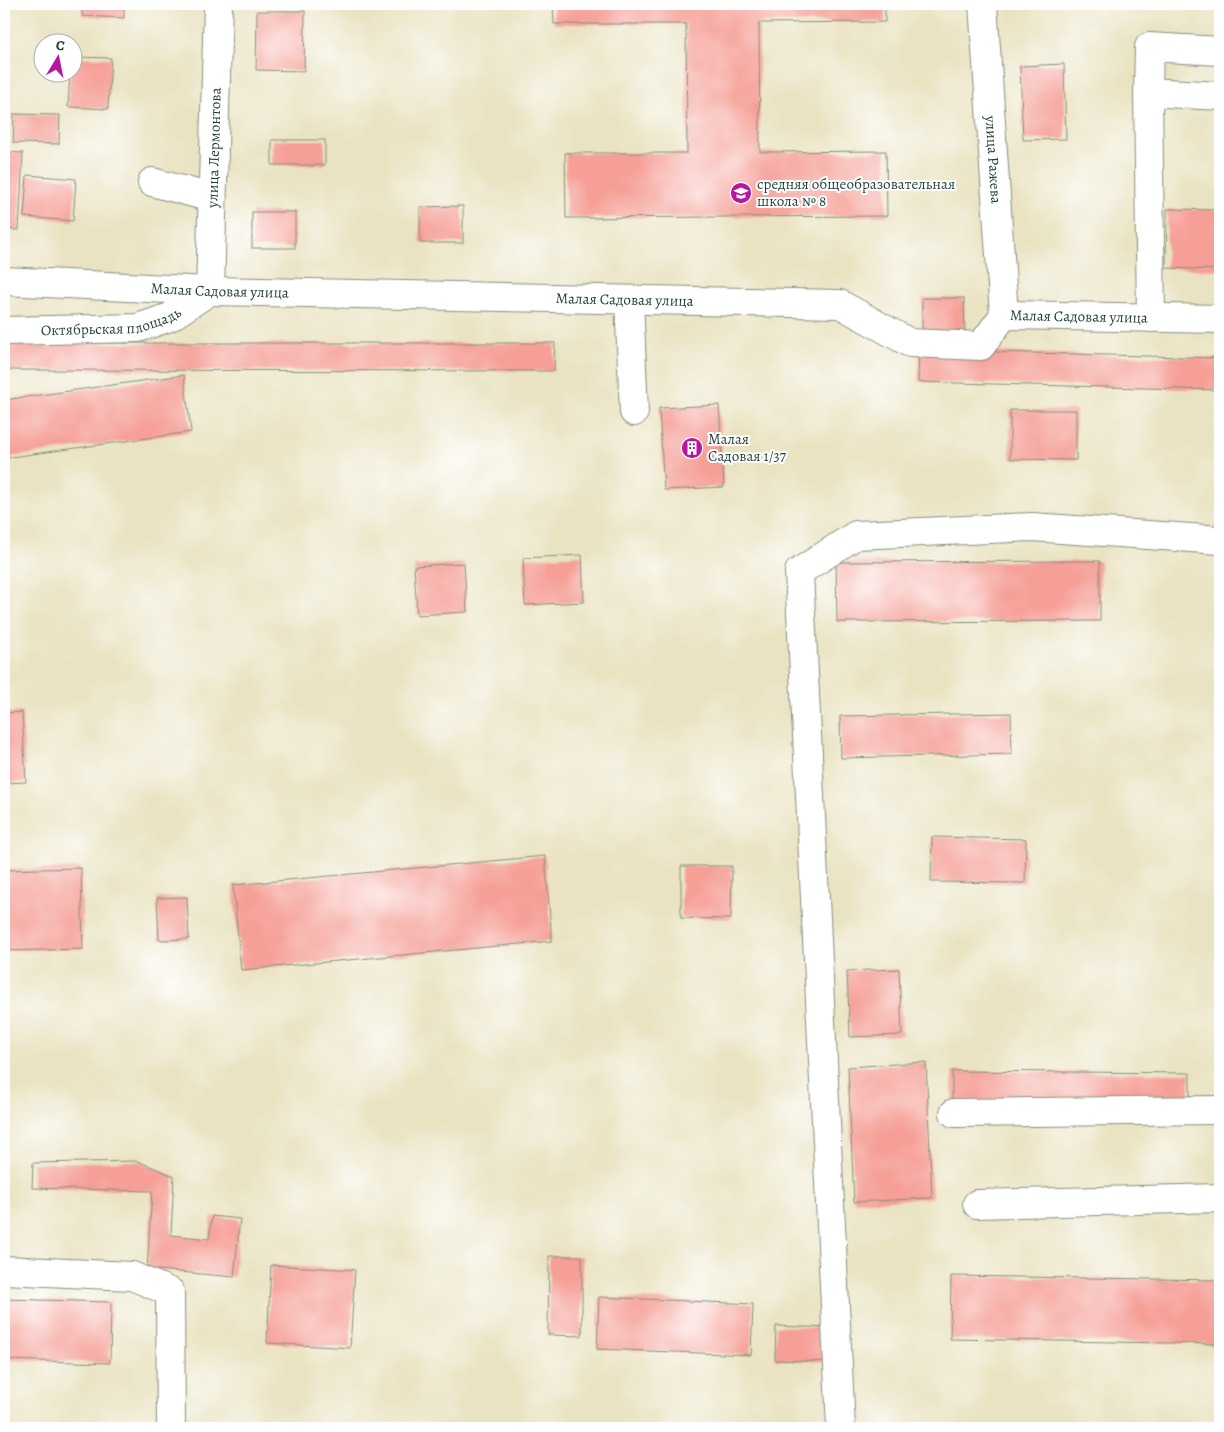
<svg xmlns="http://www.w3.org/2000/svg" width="1224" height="1432" font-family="Alegreya,serif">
<rect width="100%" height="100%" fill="#fff"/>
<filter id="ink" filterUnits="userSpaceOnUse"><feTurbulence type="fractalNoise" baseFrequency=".02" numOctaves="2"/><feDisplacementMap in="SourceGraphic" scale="10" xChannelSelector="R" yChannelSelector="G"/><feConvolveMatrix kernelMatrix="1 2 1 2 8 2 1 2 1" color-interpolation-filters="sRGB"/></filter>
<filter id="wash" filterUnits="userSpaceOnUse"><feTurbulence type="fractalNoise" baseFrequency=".0096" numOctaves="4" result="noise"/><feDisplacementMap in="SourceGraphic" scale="20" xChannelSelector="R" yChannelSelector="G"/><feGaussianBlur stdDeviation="1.12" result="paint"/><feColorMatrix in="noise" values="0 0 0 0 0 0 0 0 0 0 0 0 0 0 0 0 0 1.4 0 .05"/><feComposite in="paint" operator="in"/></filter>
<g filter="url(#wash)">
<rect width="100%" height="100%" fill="#eae3c2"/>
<g id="blocks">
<g fill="#f59f96">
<polygon points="82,4 124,4 124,18 82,16"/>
<polygon points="553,4 885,4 885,22 759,23 760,152 886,151 887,216 566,218 565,153 687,153 686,24 554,24"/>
<polygon points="257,11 305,11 304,71 256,70"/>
<polygon points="72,57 111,58 108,109 68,107 70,72 72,72"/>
<polygon points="1064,64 1066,139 1023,140 1020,66"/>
<polygon points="14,114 60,115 59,144 13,143"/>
<rect x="272" y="140" width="53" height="25"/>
<polygon points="4,152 23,153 19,230 4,229"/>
<polygon points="27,175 76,179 73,221 24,217"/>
<polygon points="463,206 463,243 420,243 420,207"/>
<polygon points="1167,209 1220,210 1220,270 1166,268"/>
<rect x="252" y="212" width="43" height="36"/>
<polygon points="922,298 964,298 965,334 922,334"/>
<polygon points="4,343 555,343 554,371 4,370"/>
<polygon points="919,350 1220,358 1220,390 918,382"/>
<polygon points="184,375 191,432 4,458 4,400"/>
<polygon points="719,405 724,487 664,490 659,408"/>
<polygon points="1010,410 1076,410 1076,460 1010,459"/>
<polygon points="582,555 584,602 525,605 523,558"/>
<polygon points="1100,561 1100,621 837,622 836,562"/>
<polygon points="464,563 467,612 417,615 414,566"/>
<polygon points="22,712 26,782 4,783 4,713"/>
<polygon points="1011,713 1012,754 841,758 840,716"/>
<polygon points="932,837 1026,839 1025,883 931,882"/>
<polygon points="545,856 552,941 241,970 233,885"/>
<polygon points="681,866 732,866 731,919 681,918"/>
<polygon points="81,868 83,949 4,951 4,870"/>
<polygon points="187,897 189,939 159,940 157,898"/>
<polygon points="899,969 902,1035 850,1037 847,971"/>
<polygon points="926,1062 932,1198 854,1202 848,1067"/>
<polygon points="952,1071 1190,1073 1190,1104 952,1102"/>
<polygon points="137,1161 174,1176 171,1235 209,1239 212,1216 240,1219 234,1277 147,1269 152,1191 32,1188 33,1163"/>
<polygon points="549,1256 582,1256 582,1336 548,1335"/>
<polygon points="271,1265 355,1270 350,1348 267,1343"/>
<polygon points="951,1276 1220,1280 1220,1344 950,1339"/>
<polygon points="599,1297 753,1304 751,1355 597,1349"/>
<polygon points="4,1299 111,1302 110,1363 4,1360"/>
<polygon points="776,1326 831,1328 830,1362 775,1360"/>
</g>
</g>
</g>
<g filter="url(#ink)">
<use href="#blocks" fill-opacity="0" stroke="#84907b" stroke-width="1"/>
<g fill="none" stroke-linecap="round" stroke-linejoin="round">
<g stroke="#84907b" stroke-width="30">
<g id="minor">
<path id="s1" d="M983,4L1004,315"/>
<polyline points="1220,51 1149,47 1148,92 1220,96"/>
<polyline points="1148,92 1151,318"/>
<polyline points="152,182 212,198"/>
<path id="s2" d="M4,281L210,291L840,304L910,343L981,346L1004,315L1220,319"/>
<polyline points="629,300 634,412"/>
<path id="s3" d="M4,331L138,328L170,317L210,291L218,4"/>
<polyline points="954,1113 1220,1110"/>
<polyline points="977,1204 1220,1198"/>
<polyline points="4,1270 132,1276 170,1292 171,1428"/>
<polyline points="841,1428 799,572 856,535 1032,527 1220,540"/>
</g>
</g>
<use href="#minor" stroke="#fff" stroke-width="28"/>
</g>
</g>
<defs>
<g id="school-disc" transform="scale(1.125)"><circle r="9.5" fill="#b5179e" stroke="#fff"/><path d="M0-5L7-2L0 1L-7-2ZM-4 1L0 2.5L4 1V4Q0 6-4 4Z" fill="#fff"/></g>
<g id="building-disc" transform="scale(1.125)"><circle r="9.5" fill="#b5179e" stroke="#fff"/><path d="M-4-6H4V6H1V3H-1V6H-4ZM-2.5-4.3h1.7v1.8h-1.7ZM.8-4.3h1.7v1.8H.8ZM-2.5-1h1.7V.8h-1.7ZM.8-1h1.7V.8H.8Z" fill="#fff"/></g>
</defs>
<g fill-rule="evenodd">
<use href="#school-disc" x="741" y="193"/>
<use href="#building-disc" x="692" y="448"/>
</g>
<g text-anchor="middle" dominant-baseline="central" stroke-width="4" stroke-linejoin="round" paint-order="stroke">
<g font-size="15" fill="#1f3d34" stroke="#fff">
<text stroke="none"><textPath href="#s3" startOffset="359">улица Лермонтова</textPath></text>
<text stroke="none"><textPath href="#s1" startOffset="156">улица Ражева</textPath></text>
<text stroke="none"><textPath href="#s2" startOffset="216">Малая Садовая улица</textPath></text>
<text stroke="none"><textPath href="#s2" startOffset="621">Малая Садовая улица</textPath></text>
<text stroke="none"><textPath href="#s2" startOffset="1101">Малая Садовая улица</textPath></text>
<text stroke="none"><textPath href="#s3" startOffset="108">Октябрьская площадь</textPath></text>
</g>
<g font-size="15" fill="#1f3d34" stroke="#fff" text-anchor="start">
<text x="757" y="184">средняя общеобразовательная<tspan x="757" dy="17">школа № 8</tspan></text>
<text x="708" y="439">Малая<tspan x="708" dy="17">Садовая 1/37</tspan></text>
</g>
</g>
<rect width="1224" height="1432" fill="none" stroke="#fff" stroke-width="20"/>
<g transform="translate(58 58) rotate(10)"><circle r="24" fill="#ffffff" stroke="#a5b1ae"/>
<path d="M0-4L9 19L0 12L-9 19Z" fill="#b5179e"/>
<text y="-8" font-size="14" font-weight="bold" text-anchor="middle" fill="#1f3d34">С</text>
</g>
</svg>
